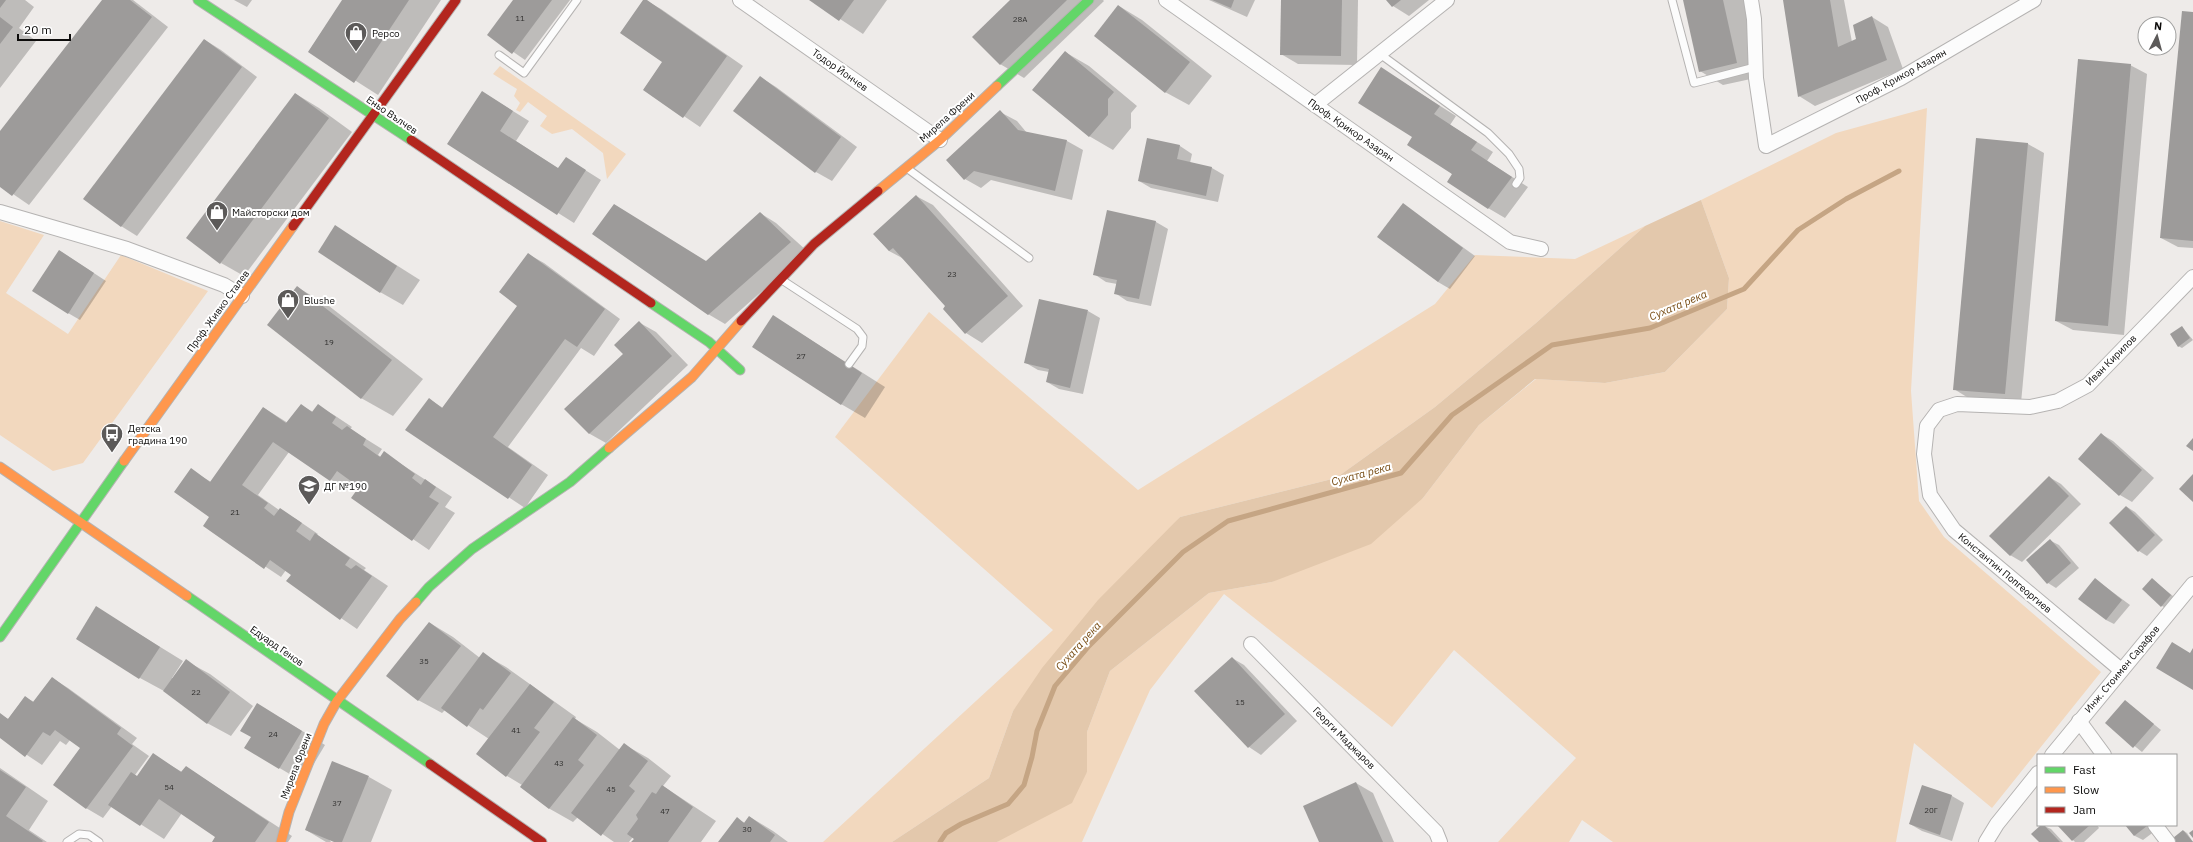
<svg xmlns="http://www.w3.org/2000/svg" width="2193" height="842" font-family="'IBM Plex Sans',sans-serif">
<rect width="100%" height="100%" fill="#eeebe9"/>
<g fill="#f2d8be">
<polygon points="500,66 626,154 607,179 603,153 572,129 552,134 540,126 547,116 528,102 520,112 516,110 520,103 514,96 517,89 493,74"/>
<polygon points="1927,108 1911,391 1919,501 1944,537 2101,672 1992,808 1914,743 1896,842 1613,842 1582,820 1569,842 1498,842 1576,758 1454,650 1392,727 1224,594 1150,690 1082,842 997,842 1087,772 1087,732 1110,671 1209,593 1272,582 1423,498 1479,425 1536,379 1605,383 1665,372 1727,309 1729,278 1701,200 1836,133"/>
<polygon points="0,221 44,235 6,293 68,334 121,255 208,291 83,463 53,471 0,435"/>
<polygon points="1645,226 1536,323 1435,407 1336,478 1180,517 1013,711 989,778 892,842 823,842 1053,630 835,437 929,312 1138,490 1435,304 1475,255 1575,259"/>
</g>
<polygon fill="#e3c8ac" points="1701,200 1729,278 1727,309 1665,372 1605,383 1535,379 1479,425 1423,498 1371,544 1272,582 1209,593 1110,671 1087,732 1087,772 1072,803 997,842 892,842 989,778 1013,711 1042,668 1098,600 1180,517 1336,478 1435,407 1536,323 1645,226"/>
<g fill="#0003">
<polygon points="0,0 25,0 34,7 19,28 36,41 0,88"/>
<polygon points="103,0 133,0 168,27 29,205 0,185 0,132"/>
<polygon points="234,0 252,0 247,7"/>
<polygon points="343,0 441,0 378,95 309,51"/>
<polygon points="515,0 570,0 525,60 489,35"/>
<polygon points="645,0 661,9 743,66 700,127 644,89 663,62"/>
<polygon points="811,0 887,0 863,34"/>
<polygon points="1012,0 1103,0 1104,1 1024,78 1000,64"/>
<polygon points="1209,0 1255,0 1247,17"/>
<polygon points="1282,0 1358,0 1357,65 1298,64 1281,54"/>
<polygon points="1388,0 1429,0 1409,16 1393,6"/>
<polygon points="1684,0 1753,0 1755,8 1745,10 1760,77 1723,85 1700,71"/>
<polygon points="1784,0 1844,0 1852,42 1857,40 1872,17 1888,27 1903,69 1815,106 1799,96"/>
<polygon points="1119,6 1142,20 1212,76 1189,105 1165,92"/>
<polygon points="2193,13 2193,248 2178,247 2161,238"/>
<polygon points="205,40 221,50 257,77 137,236 121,226"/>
<polygon points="1065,52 1089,66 1137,106 1131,113 1131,128 1113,150 1089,136"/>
<polygon points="2130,65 2147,74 2124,335 2073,330 2056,321"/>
<polygon points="1382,69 1456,116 1450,125 1493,152 1487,161 1528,187 1505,218 1488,208 1413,137"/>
<polygon points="760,77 776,87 857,147 832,181 816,172"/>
<polygon points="482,92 529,121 516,141 559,169 582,168 601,180 574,223 449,144"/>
<polygon points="296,94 319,108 352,132 244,276 221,263"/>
<polygon points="1000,112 1017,121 1027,133 1067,141 1083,150 1072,200 991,180 981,188 965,179 948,160"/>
<polygon points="1148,139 1180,146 1192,154 1190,163 1212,168 1224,175 1218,202 1151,188 1139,181"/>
<polygon points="1977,139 2028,144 2044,153 2021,403 1970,399 1954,389"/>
<polygon points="916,196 933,205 1023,306 982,343 966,333 944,309 947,307 904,259 889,251 874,234"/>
<polygon points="1403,204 1475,256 1450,289 1438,282"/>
<polygon points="1108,212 1156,222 1168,229 1151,306 1127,301 1115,293 1117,284 1106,282 1094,274"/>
<polygon points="760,213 776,223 807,251 725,324 708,314 707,262"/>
<polygon points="336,227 420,280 403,305 380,292"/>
<polygon points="60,251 106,281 80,320 68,313"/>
<polygon points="528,254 544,263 620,319 594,356 581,348 508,447 548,475 525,508 407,430 429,399 443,408 519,305"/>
<polygon points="297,287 329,306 423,379 393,416 361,398"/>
<polygon points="1088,311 1100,318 1083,394 1059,389 1047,382 1049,372 1038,370 1026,363"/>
<polygon points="773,316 885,387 865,418 841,404"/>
<polygon points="640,323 656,332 688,365 606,443 590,434 566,409 624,354"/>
<polygon points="2182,327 2193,340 2182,348 2178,346"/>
<polygon points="301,405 313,412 318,406 334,415 352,427 350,429 382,449 378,455 381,457 384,453 452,497 445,507 455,513 429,550 353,498 360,487 353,481 347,490 289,452 258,495 279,510 296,519 318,534 317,535 366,568 364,570 388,586 357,629 287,581 292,574 286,570 281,577 205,526 211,517 191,470 211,482 264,408 288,423"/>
<polygon points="2101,434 2113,441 2154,478 2132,502 2120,495"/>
<polygon points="2049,477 2061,484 2081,504 2022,562 2010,555"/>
<polygon points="2127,507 2135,512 2163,540 2147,556 2139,551"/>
<polygon points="2051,541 2059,545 2079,568 2056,588 2048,583 2028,560"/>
<polygon points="2095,579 2130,605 2114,624 2106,620"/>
<polygon points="2152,579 2179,601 2170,610 2162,606"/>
<polygon points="97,608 183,661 172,678 173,678 186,661 210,674 253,706 231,736 207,723 164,691 140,678 77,639"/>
<polygon points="430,623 453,637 480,658 483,654 506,667 576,717 575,719 597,732 620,750 625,745 648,758 671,776 663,786 716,821 701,842 632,842 635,838 633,837 629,842 614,842 578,817 573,822 550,809 521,787 522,785 507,776 489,739 445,710 442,713 418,700"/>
<polygon points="1232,658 1244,665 1297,721 1261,755 1249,747 1196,691"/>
<polygon points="52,678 68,688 137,738 132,744 149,756 135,775 138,777 153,755 182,772 186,767 292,836 288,842 213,842 217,836 182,813 164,839 112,806 103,818 86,808 82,748 70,740 66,745 60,741 42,765 0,737 1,715 8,719 25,697 34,702"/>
<polygon points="2125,701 2161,730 2142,752 2106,723"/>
<polygon points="281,718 325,745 303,782 246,748"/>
<polygon points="0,768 48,801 29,830 47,842 0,842"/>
<polygon points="369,777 392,790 371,842 336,842 329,839 331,842 326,842 306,830"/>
<polygon points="1356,783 1373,793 1394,842 1320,842"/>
<polygon points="1922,787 1952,796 1964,803 1952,841 1922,831 1910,824"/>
<polygon points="750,817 773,831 788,842 719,842 737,819 745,823"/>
<polygon points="2042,825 2051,829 2063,842 2041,842"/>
<polygon points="2058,825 2097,825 2099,828 2084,842 2075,842"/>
<polygon points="2126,825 2150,825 2155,831 2143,840 2135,836"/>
<polygon points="2184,831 2187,833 2193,842 2177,842"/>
</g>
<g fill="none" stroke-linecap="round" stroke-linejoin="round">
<polyline stroke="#c5a584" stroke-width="5" points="940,842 946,833 961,824 1008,804 1024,785 1032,757 1037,731 1055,686 1089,646 1183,552 1228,521 1401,473 1452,415 1552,345 1650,328 1744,289 1798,230 1846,199 1899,171"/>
</g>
<g fill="#9d9b9a">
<polygon points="0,0 6,0 0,8"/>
<polygon points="102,0 130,0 152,17 12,196 0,187 0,131"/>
<polygon points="342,0 409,0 354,83 308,52"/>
<polygon points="513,0 552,0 512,54 487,35"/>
<polygon points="643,0 647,0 727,56 683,118 643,90 662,62 620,33"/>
<polygon points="809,0 854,0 839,21"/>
<polygon points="1010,0 1067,0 1000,65 972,37"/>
<polygon points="1212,0 1234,0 1231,8"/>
<polygon points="1281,0 1342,0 1341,56 1280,55"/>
<polygon points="1386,0 1401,0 1392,7"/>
<polygon points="1683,0 1723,0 1737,63 1699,72"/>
<polygon points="1783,0 1830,0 1838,47 1856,39 1853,25 1872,16 1887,60 1798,97"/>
<polygon points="1118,5 1190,62 1165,93 1094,36"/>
<polygon points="2182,11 2193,12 2193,241 2160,238"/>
<polygon points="0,17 13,27 0,44"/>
<polygon points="204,39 242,67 121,227 83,199"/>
<polygon points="1065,51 1114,92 1108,99 1108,115 1089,137 1032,90"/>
<polygon points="2078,59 2131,64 2108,326 2055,321"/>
<polygon points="1381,67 1440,106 1434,114 1477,142 1471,150 1512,177 1488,209 1447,182 1452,174 1407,145 1412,137 1358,103"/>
<polygon points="760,76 841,137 815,173 733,111"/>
<polygon points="482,91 513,111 500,131 558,168 566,157 586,170 557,215 447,144"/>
<polygon points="295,93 329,118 220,264 186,238"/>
<polygon points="1000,110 1018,130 1067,140 1055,191 974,171 964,180 946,160"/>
<polygon points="1147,138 1180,145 1177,159 1212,167 1206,196 1138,181"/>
<polygon points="1976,138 2028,143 2005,394 1953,390"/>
<polygon points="916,195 1008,296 965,334 943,309 945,306 893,248 889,251 873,234"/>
<polygon points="1403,203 1463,248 1438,282 1377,237"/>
<polygon points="614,204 706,261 760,212 791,242 708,315 592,234"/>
<polygon points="1107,210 1156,221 1139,299 1114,294 1117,280 1093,275"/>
<polygon points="335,225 397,266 380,293 318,252"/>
<polygon points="59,250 94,273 68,314 32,291"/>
<polygon points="528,253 605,309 577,347 565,339 493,437 532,465 508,499 405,430 429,398 442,408 517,306 499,292"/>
<polygon points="297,286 392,360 361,399 267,325"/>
<polygon points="1039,299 1088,310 1070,388 1046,382 1049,369 1024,363"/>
<polygon points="773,315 862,373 841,405 752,347"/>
<polygon points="639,321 672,356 589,434 564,409 623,354 614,345"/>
<polygon points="2182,326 2190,338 2178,347 2170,334"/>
<polygon points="301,404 312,412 318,404 336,417 332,423 342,430 347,426 366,439 363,445 380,457 384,451 415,474 412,478 421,485 425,479 436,487 429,497 439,503 412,541 351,498 359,487 337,471 330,481 273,442 242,485 268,503 264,508 274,516 280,508 302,523 296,531 310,541 315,533 350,558 345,565 351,569 356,565 372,576 340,620 286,581 291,575 270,560 264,569 203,526 209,517 174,492 191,468 210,482 263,407 286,423"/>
<polygon points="2101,433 2142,470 2119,496 2078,459"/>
<polygon points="2193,438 2193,451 2186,446"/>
<polygon points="2193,474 2193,502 2179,489"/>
<polygon points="2049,476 2069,496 2010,556 1989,536"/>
<polygon points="2126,506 2155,535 2138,552 2109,523"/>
<polygon points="2050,539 2071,563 2047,584 2026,560"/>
<polygon points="2095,578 2122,600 2106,620 2078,599"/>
<polygon points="2152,578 2171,595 2161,607 2142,589"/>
<polygon points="96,606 160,647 139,679 76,639"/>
<polygon points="429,622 461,646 418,701 386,676"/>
<polygon points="2172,642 2190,653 2193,648 2193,690 2156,668"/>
<polygon points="483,652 511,673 483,710 480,708 467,727 441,708"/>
<polygon points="1232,657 1285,714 1248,748 1194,691"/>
<polygon points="186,659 230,692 207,724 163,691"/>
<polygon points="52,677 121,728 117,734 133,746 86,809 53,785 80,748 55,730 50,736 43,732 25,757 0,738 0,713 8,719 25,696 33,702"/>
<polygon points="530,684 554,702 534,728 540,732 506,777 476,754"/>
<polygon points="2125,700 2154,724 2133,748 2105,723"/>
<polygon points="257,703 302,731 279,769 244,748 251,737 240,731"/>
<polygon points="573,717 597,735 578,760 584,765 549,809 520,787"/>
<polygon points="624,743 648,761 629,786 635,791 601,836 571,813"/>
<polygon points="153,753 181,772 186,766 269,822 255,842 212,842 215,837 159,799 140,826 108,805 131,772 137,776"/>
<polygon points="332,761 369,776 342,842 334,842 305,830"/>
<polygon points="0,770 26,787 6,816 43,841 42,842 0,842"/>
<polygon points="1356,782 1383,842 1319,842 1303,806"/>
<polygon points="662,785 693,807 668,842 631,842 634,839 627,834 638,819 636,815 652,792 656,794"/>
<polygon points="1922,785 1952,795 1940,835 1909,824"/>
<polygon points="749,816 775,835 770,842 718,842 737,817 744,823"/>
<polygon points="2041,825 2044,825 2060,842 2039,842 2031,834"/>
<polygon points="2057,825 2090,825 2072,841"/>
<polygon points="2125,825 2147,825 2147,826 2134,836"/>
<polygon points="2183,830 2193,842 2176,842 2173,838"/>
<polygon points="2193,830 2193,838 2189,833"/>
</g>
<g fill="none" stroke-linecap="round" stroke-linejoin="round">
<g stroke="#b5b3b2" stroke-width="9">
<g id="lane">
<polyline points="1672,0 1694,83 1755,67"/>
<polyline points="1380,54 1488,133 1509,154 1519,169 1520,178 1516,184"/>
<polyline points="499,55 524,73 577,0"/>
<polyline points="908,169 1029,258"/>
<polyline points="782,280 857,329 863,337 862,346 849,364"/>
<polyline points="67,842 79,834 89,835 99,842"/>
</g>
</g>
<g stroke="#b5b3b2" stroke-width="16">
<g id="street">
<polyline points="740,0 940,140"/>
<polyline points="1166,0 1510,242 1541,249"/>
<polyline points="1751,0 1754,19 1756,78 1766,146 1901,78 2034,0"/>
<polyline points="1315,105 1447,0"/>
<polyline points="0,212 127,249 224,285 242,296"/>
<polyline points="1251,644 1436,832 1440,842"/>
<polyline points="2121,670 1954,530 1930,495 1924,454 1927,426 1939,410 1957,404 2030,407 2058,401 2088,385 2193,277"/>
<polyline points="2079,721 2104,755"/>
<polyline points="2052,755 2193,584"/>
<polyline points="2155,825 2168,842"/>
<polyline points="1986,842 1997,824 2038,773"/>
</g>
</g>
<g stroke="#b5b3b2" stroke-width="11">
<g id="fast">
<polyline points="198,0 411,140"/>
<polyline points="997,86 1089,0"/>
<polyline points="651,303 709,342 740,370"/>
<polyline points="187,596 430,764"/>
<polyline points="416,602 429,587 472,549 570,482 609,448"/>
<polyline points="0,637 124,461"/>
</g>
</g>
<g stroke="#b5b3b2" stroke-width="11">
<g id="slow">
<polyline points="878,191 940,140 997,86"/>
<polyline points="609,448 692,377 741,321"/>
<polyline points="124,461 293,226"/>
<polyline points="0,467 187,596"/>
<polyline points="281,842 289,812 324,724 337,701 400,619 416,602"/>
</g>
</g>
<g stroke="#b5b3b2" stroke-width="11">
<g id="jam">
<polyline points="411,140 651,303"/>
<polyline points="293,226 456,0"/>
<polyline points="741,321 814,244 878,191"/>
<polyline points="430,764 542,842"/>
</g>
</g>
<use href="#lane" stroke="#fcfcfc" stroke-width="7"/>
<use href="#street" stroke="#fcfcfc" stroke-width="14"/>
<use href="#fast" stroke="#63d668" stroke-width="9"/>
<use href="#slow" stroke="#ff974d" stroke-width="9"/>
<use href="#jam" stroke="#b3261e" stroke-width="9"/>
</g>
<defs>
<g id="shop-pin" transform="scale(1.15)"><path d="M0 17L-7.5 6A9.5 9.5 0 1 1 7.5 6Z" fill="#5c5a59" stroke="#fff"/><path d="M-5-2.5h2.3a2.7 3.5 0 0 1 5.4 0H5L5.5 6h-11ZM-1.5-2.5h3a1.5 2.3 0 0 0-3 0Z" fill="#fff"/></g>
<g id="bus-pin" transform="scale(1.15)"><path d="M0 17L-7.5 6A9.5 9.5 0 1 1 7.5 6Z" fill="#5c5a59" stroke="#fff"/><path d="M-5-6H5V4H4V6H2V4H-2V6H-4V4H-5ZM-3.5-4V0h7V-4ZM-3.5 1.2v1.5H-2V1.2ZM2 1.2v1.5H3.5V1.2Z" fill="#fff"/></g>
<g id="school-pin" transform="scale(1.15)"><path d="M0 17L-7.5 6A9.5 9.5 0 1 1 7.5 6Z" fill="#5c5a59" stroke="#fff"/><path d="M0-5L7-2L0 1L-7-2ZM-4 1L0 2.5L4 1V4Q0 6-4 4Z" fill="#fff"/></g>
</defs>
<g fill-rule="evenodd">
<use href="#shop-pin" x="356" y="33"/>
<use href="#shop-pin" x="217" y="212"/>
<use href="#shop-pin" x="288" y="300"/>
<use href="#bus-pin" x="112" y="434"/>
<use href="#school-pin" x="309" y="486"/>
</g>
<g text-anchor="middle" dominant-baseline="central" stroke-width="4" stroke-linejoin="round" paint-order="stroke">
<g font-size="8" fill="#31302f">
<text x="520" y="18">11</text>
<text x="1020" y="19">28А</text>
<text x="952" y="274">23</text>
<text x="329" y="342">19</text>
<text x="801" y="356">27</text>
<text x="235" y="512">21</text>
<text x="424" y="661">35</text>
<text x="196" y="692">22</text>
<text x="1240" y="702">15</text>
<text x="516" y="730">41</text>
<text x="273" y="734">24</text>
<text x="559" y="763">43</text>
<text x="169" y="787">54</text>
<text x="611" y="789">45</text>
<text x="337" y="803">37</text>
<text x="1931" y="810">20Г</text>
<text x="665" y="811">47</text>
<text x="747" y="829">30</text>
</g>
<g font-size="10" fill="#0d0c0b" stroke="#fff" text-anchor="start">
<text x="372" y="33">Pepco</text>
<text x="232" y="212">Майсторски дом</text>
<text x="304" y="300">Blushe</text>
<text x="128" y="428">Детска<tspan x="128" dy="12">градина 190</tspan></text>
<text x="324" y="486">ДГ №190</text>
</g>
<g font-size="10" fill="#0d0c0b" stroke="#fff">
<text transform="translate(840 70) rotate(35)">Тодор Йончев</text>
<text transform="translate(1901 76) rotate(-29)">Проф. Крикор Азарян</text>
<text transform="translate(392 115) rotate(34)">Еньо Вълчев</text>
<text transform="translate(947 117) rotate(-42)">Мирела Френи</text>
<text transform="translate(1351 130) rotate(35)">Проф. Крикор Азарян</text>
<text transform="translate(218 311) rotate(-54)">Проф. Живко Сталев</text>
<text transform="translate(2111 360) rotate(-45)">Иван Кирилов</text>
<text transform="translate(2005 573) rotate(40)">Константин Попгеоргиев</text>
<text transform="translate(277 646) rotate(35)">Едуард Генов</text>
<text transform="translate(2122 669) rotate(-50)">Инж. Стоимен Сарафов</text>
<text transform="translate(1344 738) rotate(45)">Георги Маджаров</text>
<text transform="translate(296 766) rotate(-69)">Мирела Френи</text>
</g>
<g font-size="11" font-style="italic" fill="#764a11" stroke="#fff">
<text transform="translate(1678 305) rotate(-23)">Сухата река</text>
<text transform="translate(1361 474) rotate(-15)">Сухата река</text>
<text transform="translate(1078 646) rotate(-48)">Сухата река</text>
</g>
</g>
<rect x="2037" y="754" width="140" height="72" fill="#ffffff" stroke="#9e9e9d"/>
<rect x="2045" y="767" width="20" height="6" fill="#63d668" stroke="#9e9e9d"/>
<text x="2073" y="774" font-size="12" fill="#0d0c0b">Fast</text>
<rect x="2045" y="787" width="20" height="6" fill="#ff974d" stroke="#9e9e9d"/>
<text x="2073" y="794" font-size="12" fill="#0d0c0b">Slow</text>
<rect x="2045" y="807" width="20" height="6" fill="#b3261e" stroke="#9e9e9d"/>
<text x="2073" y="814" font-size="12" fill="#0d0c0b">Jam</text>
<g transform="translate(2157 36) rotate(6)"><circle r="19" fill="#ffffff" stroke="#9e9e9d"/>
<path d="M0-3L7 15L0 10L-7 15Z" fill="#5c5a59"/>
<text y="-6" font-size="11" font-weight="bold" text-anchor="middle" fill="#0d0c0b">N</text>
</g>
<path d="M18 34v6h52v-6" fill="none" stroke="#0d0c0b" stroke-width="2"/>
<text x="24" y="34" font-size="12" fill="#0d0c0b" stroke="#ffffff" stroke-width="3" paint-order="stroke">20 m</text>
</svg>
